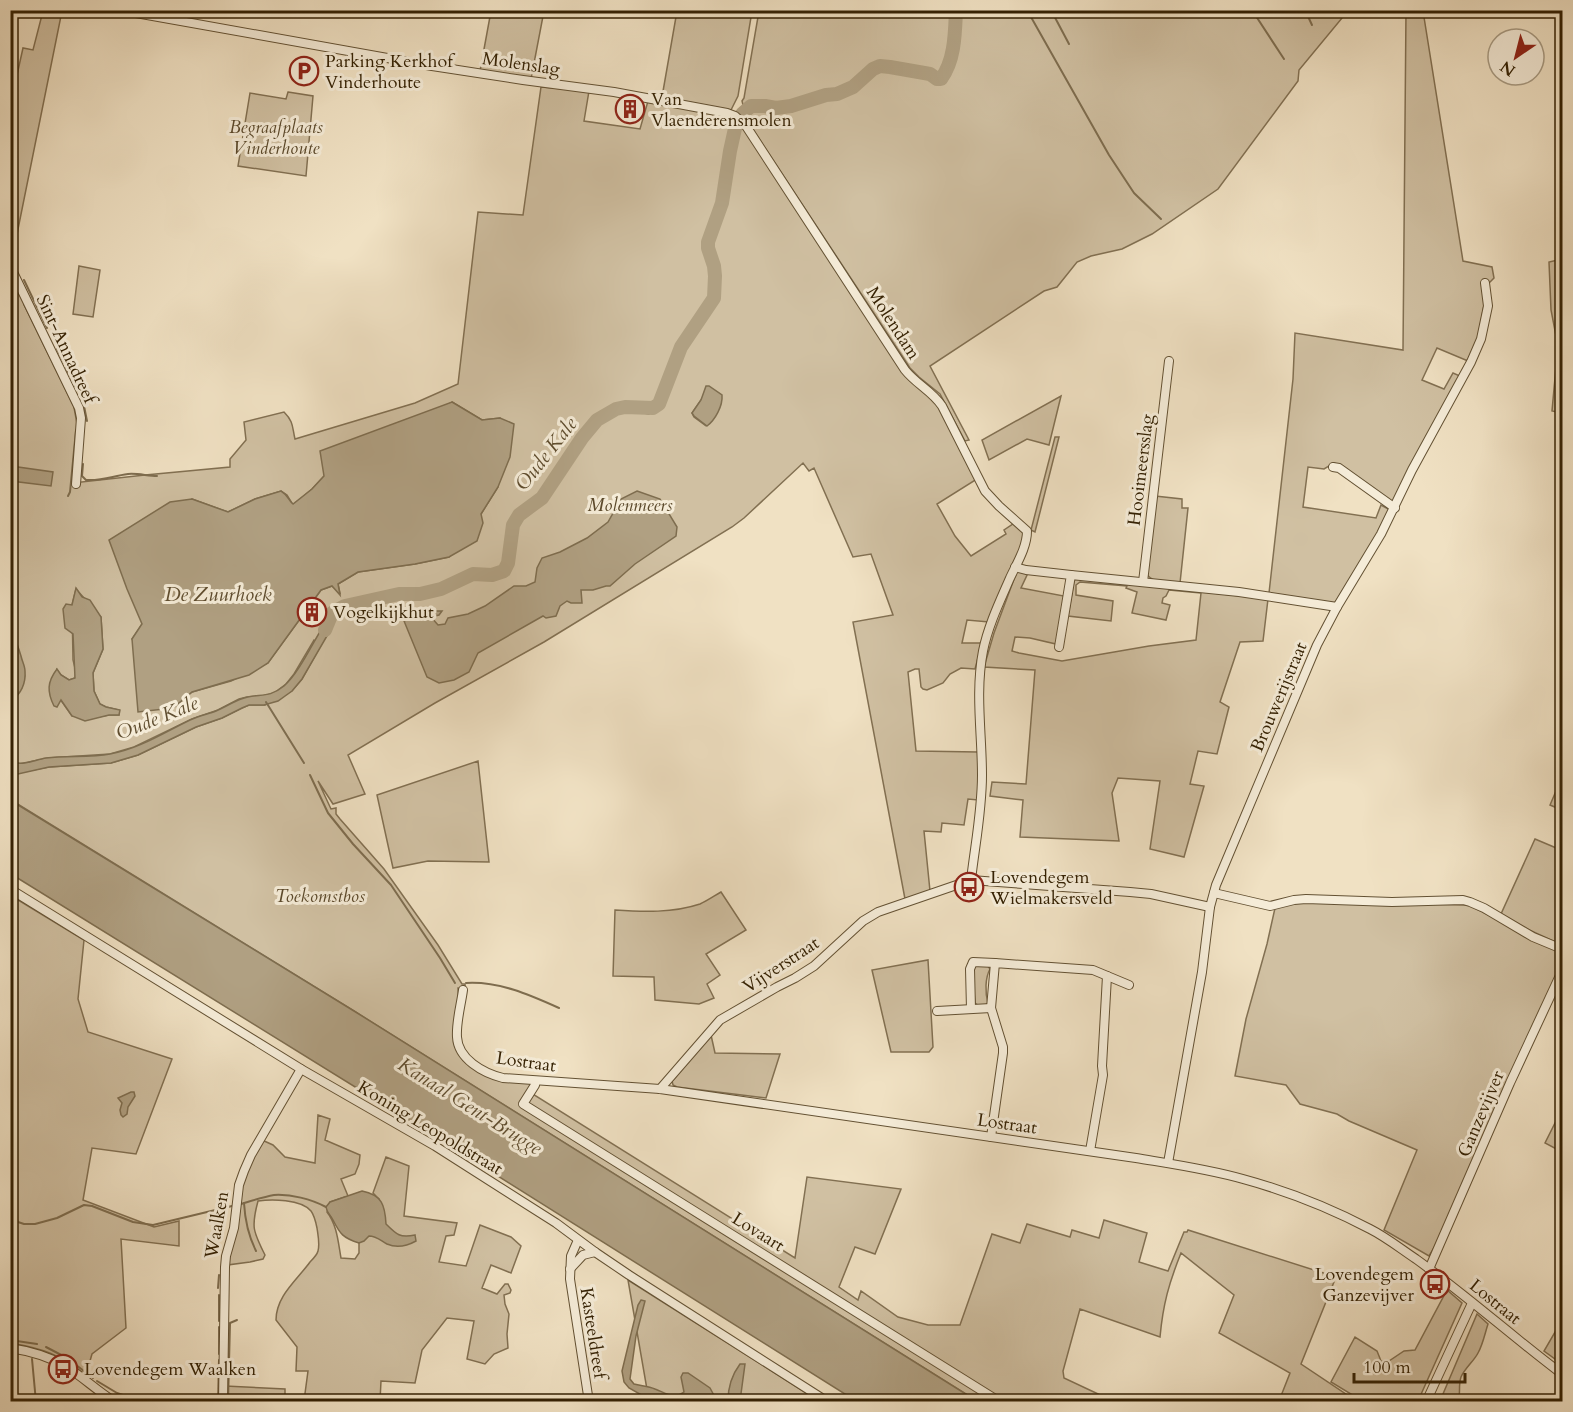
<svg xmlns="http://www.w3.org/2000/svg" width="1573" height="1412" font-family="Cardo,serif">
<rect width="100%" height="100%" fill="#f0e1c3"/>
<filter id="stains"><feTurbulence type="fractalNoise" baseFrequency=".00333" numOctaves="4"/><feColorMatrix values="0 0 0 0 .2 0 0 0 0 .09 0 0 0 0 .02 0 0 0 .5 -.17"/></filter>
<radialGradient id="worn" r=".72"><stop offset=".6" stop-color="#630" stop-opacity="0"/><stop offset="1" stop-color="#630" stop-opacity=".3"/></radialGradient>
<g fill="#d0c0a2" stroke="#827052" stroke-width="1.5" fill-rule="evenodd">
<polygon points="43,11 62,11 13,254 10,249 11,102 23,48 33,50"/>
<polygon points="491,11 544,11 531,79 480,71"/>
<polygon points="677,11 752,11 738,96 731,110 662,97"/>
<path d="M759,11H1351L1342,18L1299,70L1298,81L1218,189L1152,234L1122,249L1091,256L1077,262L1057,287L1044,291L930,366L969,440L965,441L940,394L919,377L910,368L746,119L752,111L756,110H792L826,98L837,97L854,89L873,72L880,70L890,69L935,81L938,77C920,70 883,57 867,70C857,78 850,88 837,91C833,93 828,91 823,93C813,95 803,100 792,103C777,107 762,106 746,107L743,105L742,101L744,98Z"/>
<polygon points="1406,11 1423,11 1463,261 1492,267 1494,278 1488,284 1478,337 1468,361 1437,348 1422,380 1444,389 1453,373 1460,376 1393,502 1391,502 1339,465 1334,463 1324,469 1308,467 1303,507 1376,518 1381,505 1390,510 1382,526 1335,603 1269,593 1293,379 1295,333 1403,350"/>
<path d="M541,87L589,91L584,121L640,129L648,101L730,117L732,119V122L724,159L719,202L711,228H716L728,195L735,141L737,134L742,125L901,368L939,406L977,479L937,504L955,536L971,556L1006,534L1004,530L1016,522L1022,527L1025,537L989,622L967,620L962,643H982L975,669L961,668L950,674L943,683L927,690L923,689L921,687L919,669H915L908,672L916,751L978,752V800L968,799L964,825L942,823L941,832L924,831L930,891L905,899L853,622L893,615L871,554L853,557L814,468L809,471L803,463L744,518L732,527L544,642L435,703L348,755L365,794L333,804L318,781L331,809L336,808V814L340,819L384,869L438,945L462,984H465V989L458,988L461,1052L484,1071L536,1081L531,1093L795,1258L807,1177L901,1189L875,1254L855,1247L839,1287L858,1300L861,1291L898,1317L928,1325H960L992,1234L1020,1243L1027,1224L1070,1237L1072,1230L1099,1238L1104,1220L1147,1233L1139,1262L1168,1271L1184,1232H1187L1188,1230L1336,1277L1301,1364L1355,1400L1356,1397L1331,1382L1355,1337L1377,1351L1381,1361L1386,1363L1404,1351L1415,1350L1447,1290L1462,1303L1418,1401H1279L1290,1373L1219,1333L1234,1295L1181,1253C1169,1283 1163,1304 1160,1337L1080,1309L1063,1371L1064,1378L1113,1401H977L354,1011L11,800V771L17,773L49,767L111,763L138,755L196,727L222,718L242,708L249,705H265L292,691L302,679L321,645L314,640L294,674L286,684L274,693L263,696L247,697L239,699L218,710L192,719L134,747L110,754L48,758L19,764L11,761L10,270L75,405L80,419L73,483L145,475L230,467V459L246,440L244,422L284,412C294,422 292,427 295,439L415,403L458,384L478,212L523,215ZM701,400L705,425L694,417L692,413ZM452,402L482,420L500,418L498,487L481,514L449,557L415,564L358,572L338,584L340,593L332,586L321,590L268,663L231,681L192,692L173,708L132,639L142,624L192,499L228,512L255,499L281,491L287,495L293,505L312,489L324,476ZM655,402L649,414C640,413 629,409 621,411C598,414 584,444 572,461C564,474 554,487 545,500L540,495C548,484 556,472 564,461C579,438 591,413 618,405C630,402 643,406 655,402ZM76,589L101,617L103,649L93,673L94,691L100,704L106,707L119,710V715H109L98,717L72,716L60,699L57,670L61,675L69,680L75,678L76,672L73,660L72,605Z"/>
<polygon points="288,92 313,96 306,176 238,166 250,93 286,99"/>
<polygon points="1562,259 1562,413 1552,411 1556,367 1562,367 1551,310 1549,262"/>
<polygon points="79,266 100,270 93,317 73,314"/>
<polygon points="1061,396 1049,445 1027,439 989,460 982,440"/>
<polygon points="1055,437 1059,437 1035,532 1031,530"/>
<path d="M1155,496L1182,499V508H1188L1180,583C1169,582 1152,584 1146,573Z"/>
<polygon points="1017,571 1028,573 1021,588 1064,596 1056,644 1030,638 1015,637 1012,651 1019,653 1062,661 1149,646 1196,640 1201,593 1169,590 1166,596 1163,598 1162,603 1170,605 1166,620 1132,613 1137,592 1126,588 1127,586 1080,582 1076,585 1076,595 1113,601 1111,621 1068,616 1074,581 1076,578 1268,599 1263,641 1240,642 1220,702 1229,707 1217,754 1198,751 1190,784 1204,786 1184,857 1150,849 1160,781 1118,778 1112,793 1119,841 1020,837 1023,800 990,796 992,782 1026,784 1035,670 984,667 994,633"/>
<polygon points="478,761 489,862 428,861 393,868 377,795"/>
<polygon points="1562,777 1562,810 1550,805"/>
<polygon points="1535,839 1561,850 1556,865 1562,869 1562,945 1527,929 1501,914"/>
<path d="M721,892L746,930L706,954L720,975L707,984L714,998L699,1004L655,1000L654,977L613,976L615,910C643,912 673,913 700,904C707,901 714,896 721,892Z"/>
<path d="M10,895L84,940L78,999L88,1032L172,1059L136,1154L92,1148L83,1200L154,1227L179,1221V1246L121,1239L126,1328L92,1354L86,1375C59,1354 44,1349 11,1343Z"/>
<polygon points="1298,901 1469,905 1562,952 1562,964 1437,1243 1429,1256 1384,1230 1417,1150 1349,1121 1337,1114 1300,1104 1286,1085 1235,1076 1246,1019 1267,944 1275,908"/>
<polygon points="928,960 933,1047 929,1052 891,1052 872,970"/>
<path d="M975,965L988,966L990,969C985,978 985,993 988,1003L985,1005H978L975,1003L972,969Z"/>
<polygon points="711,1035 715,1053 780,1054 766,1098 677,1087 673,1085 672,1081"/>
<polygon points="1562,1109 1562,1152 1545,1143"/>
<path d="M318,1115L330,1119L325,1140L360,1155L359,1164L355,1174L341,1179L348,1196L330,1202L327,1212C337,1225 338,1241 341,1258L355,1259L359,1253V1227L379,1199L373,1193L386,1157L409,1166L404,1216L457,1223L454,1235L446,1236L439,1262L466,1266L480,1225L511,1237L521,1246L511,1273L491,1265L482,1288L497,1294L505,1284H508L511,1290L510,1293L504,1295L505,1304L509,1314L507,1334L508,1348L494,1354L485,1364L467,1359L474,1321L447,1318L422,1350L415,1383L381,1381L380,1401H304L308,1371H296L297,1347L276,1320C276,1296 297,1280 310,1262C313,1259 317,1255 318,1251C320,1244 318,1235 317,1228C316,1223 314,1215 311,1211C301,1199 271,1199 258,1201C251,1227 253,1231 265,1255L263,1259L250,1262L227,1265L242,1181L262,1140L273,1145L285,1157L315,1163Z"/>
<polygon points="628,1280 819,1401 649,1401"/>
<path d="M1477,1314L1488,1324C1485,1333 1483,1344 1478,1353C1474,1361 1465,1368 1461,1377C1458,1386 1461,1393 1458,1401H1440Z"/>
<polygon points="1562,1320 1562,1364 1544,1351"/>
<polygon points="225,1386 285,1389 285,1400 291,1401 225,1402"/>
</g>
<g fill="#b0a082" stroke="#7e6d4f" stroke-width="1.5">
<path d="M706,386H709L722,395C723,406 715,420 707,426L694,416L692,413L701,400Z"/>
<path d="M452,402L482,420L500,418L514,424L510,457L498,487L481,514L483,523L477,541L449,557L415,564L358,572L338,584L340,595L332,586L321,590L268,663L249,675L192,692L173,708L138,712L132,639L142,624L127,589L109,540L170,502L192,499L228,512L255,499L281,491C288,495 289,501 293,504L312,489L324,476L320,451Z"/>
<polygon points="11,466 53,472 51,486 11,481"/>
<polygon points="637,491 660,499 677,527 676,536 635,564 610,586 606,586 593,590 581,590 582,603 571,603 567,601 560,606 556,616 546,618 543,616 478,653 469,672 454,680 439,683 427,677 404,621 428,611 442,611 439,615 431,617 438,625 445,624 448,618 468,614 485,606 514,586 526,586 535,582 537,568 542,558 560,552 587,538 608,522 621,499"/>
<path d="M76,588L82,597L90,600L101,617L103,649L93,673L94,691L100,704L106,707L120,710L119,715H109L85,721L72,716L61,700L57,707L54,706C47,692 47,682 57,669L61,675L69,680L75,678L73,634L65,628L63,609L66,604L72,605Z"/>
<path d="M332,613L331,629L302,679L292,691L278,701L264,705H249L242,708L222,718L196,727L138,755L111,763L49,767L18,774L11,771V761C21,767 34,760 46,758C67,755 89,758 110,754C139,749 165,732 190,720C199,716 208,714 216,711C225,707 233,702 241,699C258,692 267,700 284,686C302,670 316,634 332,613Z"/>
<path d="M11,634C17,641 18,647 21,656C22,661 25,666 25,671C26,683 21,695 11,700Z"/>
<polygon points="10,800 354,1011 977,1401 856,1401 415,1124 11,874"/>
<polygon points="131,1092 134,1092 135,1096 128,1107 127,1114 123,1117 121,1115 120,1110 122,1103 118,1098"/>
<path d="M362,1191C382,1195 385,1205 386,1224C397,1235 400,1238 415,1235L416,1241C407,1246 396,1248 387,1244C380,1240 376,1236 369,1236L364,1241L359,1243C343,1238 340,1234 333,1220C330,1214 327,1213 326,1207L330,1202Z"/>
<path d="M641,1300L645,1301L636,1336L630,1379L634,1384C641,1386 648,1386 655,1389C666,1393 673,1400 684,1392L681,1377L683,1373H688L710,1388L717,1401H652L629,1388L624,1382L622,1371L638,1305Z"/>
<path d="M740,1364H745L740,1401H728C728,1387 731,1376 740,1364Z"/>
</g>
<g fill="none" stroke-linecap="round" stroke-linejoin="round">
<g stroke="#7e6d4f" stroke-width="2">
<polyline points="1027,10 1109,155 1134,193 1161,219"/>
<polyline points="1051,10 1069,44"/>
<polyline points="1252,10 1284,59"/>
<polyline points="1305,10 1312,25"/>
<polyline points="10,278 18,294"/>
<polyline points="24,280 47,328"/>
<polyline points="24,304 74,406 77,422"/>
<polyline points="57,349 64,363"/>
<polyline points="66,368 78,391"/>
<polyline points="84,406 87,421"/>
<path d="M83,464L82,476L86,480C104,481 112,476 128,474C137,473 148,476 157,476"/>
<polyline points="68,496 70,492 76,430"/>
<polyline points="266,702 304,763"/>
<polyline points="310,775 328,813 353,844 391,885 440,958 455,983"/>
<path d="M466,983C499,981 530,995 559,1008"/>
<polyline points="10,1198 13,1201 14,1212 18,1222 24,1224 35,1224 57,1218 84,1205 92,1206 133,1222 153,1225 232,1206"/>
<path d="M244,1203C245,1221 248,1235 256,1251"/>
<path d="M241,1204C251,1201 263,1197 274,1195C291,1194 311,1199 326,1207"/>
<path d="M10,1238C16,1251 15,1263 10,1276"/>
<polyline points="218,1288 219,1275"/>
<polyline points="219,1295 219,1321"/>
<polyline points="219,1327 219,1354"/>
<polyline points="10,1340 37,1344"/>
<polyline points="46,1347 67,1358 93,1378"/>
<polyline points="32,1359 36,1402"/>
<polyline points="97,1381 117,1393 143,1402"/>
<polyline points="218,1402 219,1360"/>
<polyline points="228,1402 230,1323 237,1320"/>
</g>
<g stroke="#b0a082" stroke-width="14">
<path d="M742,114L751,106H765L776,108L791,106L826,95L837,94L853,87L873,69L880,66L890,67L930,74L937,79H941C955,60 955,33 956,10"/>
<polyline points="325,630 332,613 345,606 399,594 420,594 441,589 473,574 492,575 504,571 508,563 513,525 519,515 542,498 582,438 597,420 616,409 625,407 653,408 659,404 681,347 714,298 715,276 714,266 708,248 708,242 722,203 730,151 736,124"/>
</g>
<g stroke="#635133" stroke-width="10">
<g id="minor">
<path d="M119,10L432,66L523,80L614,92L727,113L735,116L746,126L905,370C916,384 932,391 942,406L985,491L999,506L1027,531C1027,547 1017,563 1010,578C1000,601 988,626 983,651C975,692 982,734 982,775C982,811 975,845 971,880"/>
<polyline points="10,266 79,408 81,418 76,484"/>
<polyline points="1333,467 1339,468 1395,508"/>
<polyline points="1015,567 1026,570 1071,575 1239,592 1337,607"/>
<polyline points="1143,582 1169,361"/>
<polyline points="1059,647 1071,575"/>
<polyline points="10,889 301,1069 435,1146 556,1223 595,1252 629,1275 828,1402"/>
<polyline points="1214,893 1270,906 1294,900 1306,899 1392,902 1463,900 1470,902 1484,908 1533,937 1562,949"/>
<path d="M463,990C461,1005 456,1022 457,1037C458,1059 483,1073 503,1078L660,1089L1136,1158C1172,1164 1208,1169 1243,1179C1287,1191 1330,1208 1370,1229C1386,1237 1401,1249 1416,1259C1466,1295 1513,1337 1562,1374"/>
<polyline points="971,1009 970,969 973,962 995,963"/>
<polyline points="937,1011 991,1008"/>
<polyline points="536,1081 535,1085 523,1104 1000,1402"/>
<polyline points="660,1089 720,1020 777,987 795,978 814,966 863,921 878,912 971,880 1130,892 1151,894 1210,907"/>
<polyline points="991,1137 1003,1053 1003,1047 991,1008 995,963 1093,970 1129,985"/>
<polyline points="1090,1151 1103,1075 1102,1066 1107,976"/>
<polyline points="1168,1163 1202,972 1210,907 1216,885 1317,645 1337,607 1381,534 1412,470 1471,362 1481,339 1488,306 1485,283"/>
<polyline points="578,1240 571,1256 570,1279 589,1402"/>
<polyline points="570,1269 583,1255 595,1252"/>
<polyline points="1429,1269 1510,1083 1562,971"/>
<path d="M10,1348C30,1351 48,1356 65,1366C82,1376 97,1391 115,1402"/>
<polyline points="223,1402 225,1267 226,1256 234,1228 239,1185 244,1171 251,1155 301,1069"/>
<polyline points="1426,1402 1472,1303"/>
</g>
</g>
<use href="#minor" stroke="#f5ecd8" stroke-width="8"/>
</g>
<defs>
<g id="parking-ring" transform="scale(1.5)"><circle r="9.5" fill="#f5ecd8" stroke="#8f2418" stroke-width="1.5"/><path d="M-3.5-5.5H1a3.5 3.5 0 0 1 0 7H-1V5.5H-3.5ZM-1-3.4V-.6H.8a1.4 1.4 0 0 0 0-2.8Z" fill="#8f2418"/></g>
<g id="building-ring" transform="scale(1.5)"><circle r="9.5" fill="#f5ecd8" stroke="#8f2418" stroke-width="1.5"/><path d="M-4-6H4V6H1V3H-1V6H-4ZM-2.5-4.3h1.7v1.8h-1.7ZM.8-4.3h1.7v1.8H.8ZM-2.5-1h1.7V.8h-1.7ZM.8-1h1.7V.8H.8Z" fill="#8f2418"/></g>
<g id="bus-ring" transform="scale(1.5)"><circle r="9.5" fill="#f5ecd8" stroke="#8f2418" stroke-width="1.5"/><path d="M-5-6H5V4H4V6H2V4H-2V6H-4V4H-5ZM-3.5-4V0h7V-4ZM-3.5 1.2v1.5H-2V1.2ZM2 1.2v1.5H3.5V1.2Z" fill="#8f2418"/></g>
</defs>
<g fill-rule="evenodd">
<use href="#parking-ring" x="304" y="71"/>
<use href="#building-ring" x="630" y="109"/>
<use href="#building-ring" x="312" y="612"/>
<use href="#bus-ring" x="969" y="887"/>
<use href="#bus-ring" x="1435" y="1284"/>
<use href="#bus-ring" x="63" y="1369"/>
</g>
<g text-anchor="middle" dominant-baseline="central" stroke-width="6" stroke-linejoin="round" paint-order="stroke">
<g font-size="18" fill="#342103" stroke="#f5ecd8" text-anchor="start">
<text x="325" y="61">Parking Kerkhof<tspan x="325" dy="21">Vinderhoute</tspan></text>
<text x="651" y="99">Van<tspan x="651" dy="21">Vlaenderensmolen</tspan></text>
<text x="333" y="612">Vogelkijkhut</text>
<text x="990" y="877">Lovendegem<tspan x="990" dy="21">Wielmakersveld</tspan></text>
<text x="1414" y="1274" text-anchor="end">Lovendegem<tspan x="1414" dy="21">Ganzevijver</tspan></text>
<text x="84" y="1369">Lovendegem Waalken</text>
</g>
<g font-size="18" fill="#342103" stroke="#f5ecd8">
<text transform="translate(521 64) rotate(8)">Molenslag</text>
<text transform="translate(893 323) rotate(57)">Molendam</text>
<text transform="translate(66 349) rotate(65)">Sint-Annadreef</text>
<text transform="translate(1141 470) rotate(-83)">Hooimeersslag</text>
<text transform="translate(1279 697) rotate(-67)">Brouwerijstraat</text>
<text transform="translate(781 965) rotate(-33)">Vijverstraat</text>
<text transform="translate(526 1062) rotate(8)">Lostraat</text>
<text transform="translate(1481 1114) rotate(-67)">Ganzevijver</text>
<text transform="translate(1007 1124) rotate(8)">Lostraat</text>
<text transform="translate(430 1128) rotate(31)">Koning Leopoldstraat</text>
<text transform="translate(217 1225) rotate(-80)">Waalken</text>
<text transform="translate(758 1232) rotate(32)">Lovaart</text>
<text transform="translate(1495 1302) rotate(39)">Lostraat</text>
<text transform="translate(593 1333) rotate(81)">Kasteeldreef</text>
</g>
<g font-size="18" font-style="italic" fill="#5b492b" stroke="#f5ecd8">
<text x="276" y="127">Begraafplaats<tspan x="276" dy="21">Vinderhoute</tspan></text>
<text x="630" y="505">Molenmeers</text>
<text x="320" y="896">Toekomstbos</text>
</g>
<g font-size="20" font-style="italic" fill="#5f4d2f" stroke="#f5ecd8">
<text transform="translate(546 454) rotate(-52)">Oude Kale</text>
<text x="218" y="594">De Zuurhoek</text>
<text transform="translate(157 718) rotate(-22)">Oude Kale</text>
<text transform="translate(470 1106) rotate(32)">Kanaal Gent-Brugge</text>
</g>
</g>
<rect width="1573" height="1412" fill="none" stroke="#f0e1c3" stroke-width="36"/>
<rect x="12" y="12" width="1549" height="1388" fill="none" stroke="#342103" stroke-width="3"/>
<rect x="18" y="18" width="1537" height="1376" fill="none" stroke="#342103" stroke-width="1.5"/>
<g transform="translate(1516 57) rotate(215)"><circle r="28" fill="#f5ecd8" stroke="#a89b83" stroke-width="1.5"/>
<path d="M0-4.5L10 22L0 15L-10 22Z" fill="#8f2418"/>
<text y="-9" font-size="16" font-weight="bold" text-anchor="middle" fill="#342103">N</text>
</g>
<path d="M1354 1373v9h111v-9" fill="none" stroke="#342103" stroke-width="3"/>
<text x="1363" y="1373" font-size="18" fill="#342103" stroke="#f5ecd8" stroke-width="4.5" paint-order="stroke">100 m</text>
<rect width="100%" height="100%" filter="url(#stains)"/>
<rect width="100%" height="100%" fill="url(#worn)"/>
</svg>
